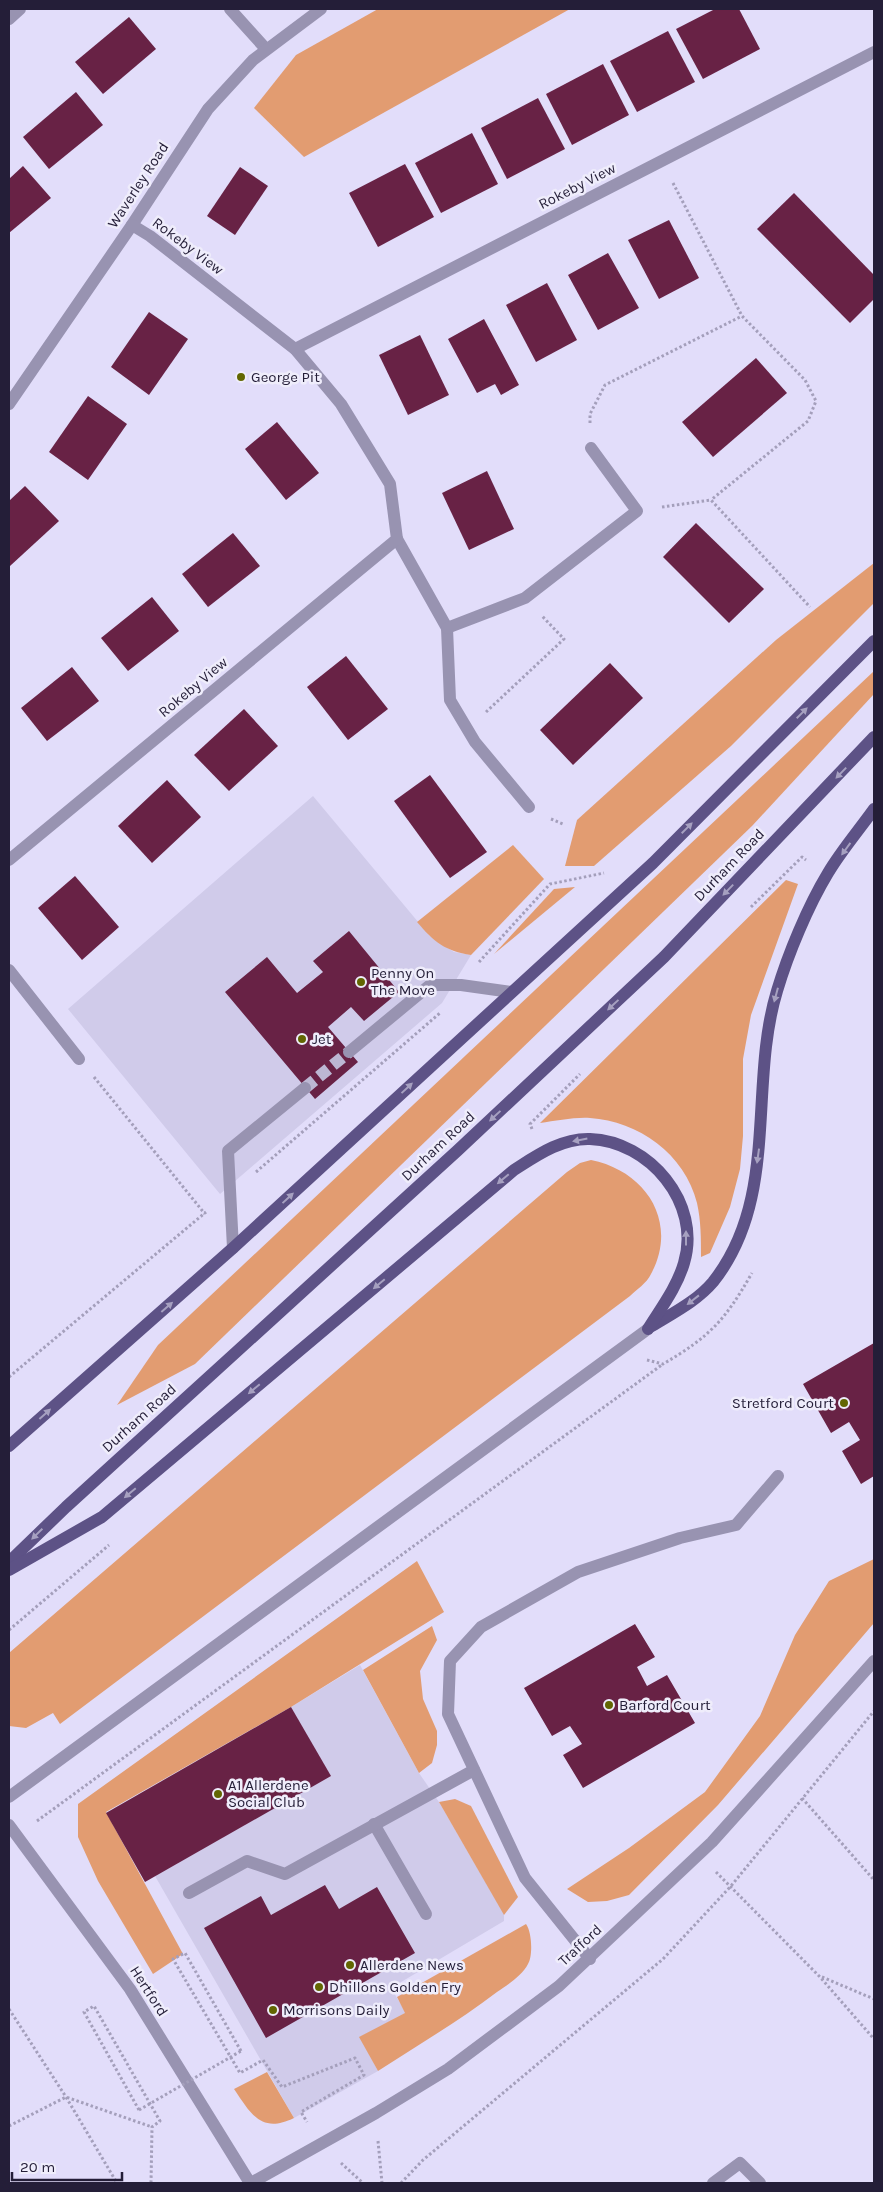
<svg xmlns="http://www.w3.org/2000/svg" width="883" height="2192" font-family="Karla,sans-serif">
<rect width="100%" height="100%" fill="#e2ddfa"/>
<g fill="#d0cbea">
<polygon points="313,796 429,935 454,952 471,955 442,1003 220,1194 68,1009"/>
<polygon points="360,1665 419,1773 439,1802 504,1914 504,1921 391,1988 406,2013 360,2037 378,2071 294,2118 155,1876 145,1882 106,1813 291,1707"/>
</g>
<g fill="#e29c71">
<polygon points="378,9 570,9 304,157 254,108 296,55"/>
<polygon points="874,563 874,603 731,746 594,866 565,866 577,820 776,640"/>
<polygon points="874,671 874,694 752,826 195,1364 117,1405 158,1345"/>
<path d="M513,845L544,879L471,955C445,951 434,942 417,922Z"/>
<path d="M786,880L798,884L751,1015L743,1059V1136L740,1169L730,1207L710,1253L701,1257C701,1238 701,1221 697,1203C685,1154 638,1121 590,1118C574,1117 556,1121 540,1123Z"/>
<polygon points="575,887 494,954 554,889"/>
<path d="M591,1160C646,1171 679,1222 651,1274C647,1283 636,1290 630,1296L60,1724L53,1713L26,1728L9,1726V1653L567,1172L580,1163Z"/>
<polygon points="874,1559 874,1623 718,1805 629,1895 607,1901 588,1902 567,1889 629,1848 705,1792 760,1716 795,1635 829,1581"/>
<polygon points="417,1561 444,1612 291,1707 106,1812 183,1954 153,1974 98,1881 78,1837 78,1804"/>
<polygon points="432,1626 437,1640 420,1671 423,1699 437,1731 437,1745 432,1763 419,1773 363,1670"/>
<polygon points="455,1799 471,1806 518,1897 504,1915 439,1802"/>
<path d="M526,1924C532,1932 533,1956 528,1964C522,1976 507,1985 497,1992C459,2021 418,2045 378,2071L359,2037L405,2013L397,1997Z"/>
<path d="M267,2072L294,2118C261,2134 251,2114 234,2089Z"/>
</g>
<g fill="#682245">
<polygon points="715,9 739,9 760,49 703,79 676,29"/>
<polygon points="129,17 156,49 103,94 75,62"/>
<polygon points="668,31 695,82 637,112 610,61"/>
<polygon points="603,64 629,115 572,145 546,94"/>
<polygon points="76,92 103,125 49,169 23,137"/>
<polygon points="538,98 565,149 507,179 481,128"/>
<polygon points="472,133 498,184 441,213 415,163"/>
<polygon points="405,164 434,217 378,247 349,193"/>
<polygon points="23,166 51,198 9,233 9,179"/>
<polygon points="240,167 268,186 235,235 207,216"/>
<polygon points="794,193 874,275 874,299 850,323 757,229"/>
<polygon points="669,220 699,278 659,299 628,240"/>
<polygon points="608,253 639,308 598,330 568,275"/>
<polygon points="547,283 577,340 536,362 506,305"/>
<polygon points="149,312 188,339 149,395 111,367"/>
<polygon points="484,319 519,385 501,395 495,384 477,393 448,339"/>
<polygon points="420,335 449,395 408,415 379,355"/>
<polygon points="756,358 787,393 713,457 682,422"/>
<polygon points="88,396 127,424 88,480 49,452"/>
<polygon points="277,422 319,473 286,500 245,449"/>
<polygon points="487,471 514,529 469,550 442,493"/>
<polygon points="25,486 59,521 10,566 9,501"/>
<polygon points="696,523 764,589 729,623 663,557"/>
<polygon points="233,533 260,566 208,607 182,574"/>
<polygon points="152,597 179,631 128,671 101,638"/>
<polygon points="346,656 388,709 348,740 307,687"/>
<polygon points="610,663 643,698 573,765 540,730"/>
<polygon points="72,667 99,701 47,741 21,708"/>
<polygon points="244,709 278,746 229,791 194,755"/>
<polygon points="430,775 487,852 450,878 394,801"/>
<polygon points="167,780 201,817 152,863 118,826"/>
<polygon points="75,876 119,927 82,960 38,908"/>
<polygon points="349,931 399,992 364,1021 351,1007 328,1027 358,1062 315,1099 225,992 267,957 297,993 323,972 313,961"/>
<polygon points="874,1343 874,1476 861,1484 842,1451 860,1440 849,1422 831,1433 803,1384"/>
<polygon points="635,1624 655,1657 637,1667 647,1686 667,1675 695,1723 583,1788 563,1755 582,1744 570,1726 552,1736 524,1688"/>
<polygon points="291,1707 331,1776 145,1882 106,1813"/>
<polygon points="325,1885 339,1909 377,1887 415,1953 266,2038 204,1928 261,1896 271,1915"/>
</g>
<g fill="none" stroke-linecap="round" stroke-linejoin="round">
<polyline stroke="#bcb7d3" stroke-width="12" stroke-dasharray="12 6" stroke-linecap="butt" points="305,1088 349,1052"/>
<g stroke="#a49fbb" stroke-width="3" stroke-dasharray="2.5 2.5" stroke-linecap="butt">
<polyline points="673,183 742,316 805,380 816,401 808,421 711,500"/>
<polyline points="590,423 590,414 605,385 742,316"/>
<polyline points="662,507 711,500 810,607"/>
<polyline points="486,712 564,639 542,616"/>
<polyline points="551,819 563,824"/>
<polyline points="751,907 802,857 806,860"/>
<polyline points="479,962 550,884 604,873"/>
<polyline points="94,1077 205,1214"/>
<polyline points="532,1129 530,1124 580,1074"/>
<polyline points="256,1172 440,1013"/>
<path d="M647,1360L663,1364C711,1336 725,1320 752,1273"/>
<polyline points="9,1377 206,1212"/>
<polyline points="9,1630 109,1545"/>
<polyline points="802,1798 874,1880"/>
<polyline points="37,1821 663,1364"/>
<polyline points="716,1872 820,1977 874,2039"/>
<polyline points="822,1977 874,1999"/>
<polyline points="9,2009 66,2097 117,2183"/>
<polyline points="241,2051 185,1953 173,1959 240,2073 263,2060 282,2087 355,2058 364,2075 301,2112 307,2122"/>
<polyline points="139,2110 84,2012 94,2006 160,2121 152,2127 151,2183"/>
<polyline points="9,2126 66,2097 152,2127"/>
<polyline points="378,2141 382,2183"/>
<polyline points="341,2163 363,2183"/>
<polyline points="401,2183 423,2160 663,1959 731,1886 874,1711"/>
</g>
<g stroke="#9893b1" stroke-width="12">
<polyline points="230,9 266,49"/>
<polyline points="9,19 20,9"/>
<polyline points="295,349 874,52"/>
<polyline points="9,404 132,225 208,109 253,60 321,9"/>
<polyline points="397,539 447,628 450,700 475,742 529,807"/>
<polyline points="447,628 525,598 637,511 591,448"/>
<polyline points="9,860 397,539 390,484 341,404 295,349 150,236 132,225"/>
<polyline points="9,970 79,1059"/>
<polyline points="349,1052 430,985 461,985 511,992"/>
<polyline points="233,1248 228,1151 305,1088"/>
<polyline points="9,1797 648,1329"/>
<polyline points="374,1824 426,1914"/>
<polyline points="9,1825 130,1989 250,2183"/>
<polyline points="189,1893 247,1861 285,1874 474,1770"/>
<polyline points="590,1959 525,1878 448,1714 450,1661 481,1627 578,1572 680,1538 736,1525 778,1476"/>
<polyline points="251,2183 376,2113 448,2069 559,1986 712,1842 874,1661"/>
<polyline points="713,2183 740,2163 760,2183"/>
</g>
<g stroke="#5d5286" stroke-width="12">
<path d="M652,1326C673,1313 697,1301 713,1282C780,1198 748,1086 777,991C788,954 808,906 828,873C841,851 859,830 874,809"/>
<polyline points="9,1446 233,1248 653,863 874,641"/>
<polyline points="9,1562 66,1507 457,1151 664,957 874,737"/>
<path d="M9,1570L102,1517L514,1170C536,1156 561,1138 590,1139C649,1141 702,1203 684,1263C677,1287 661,1308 648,1329"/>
</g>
<polyline stroke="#a49fbb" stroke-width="3" stroke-dasharray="2.5 2.5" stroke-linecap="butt" points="139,2110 241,2051"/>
</g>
<defs><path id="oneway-solid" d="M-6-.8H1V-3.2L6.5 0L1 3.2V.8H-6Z" transform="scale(1.25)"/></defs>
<g fill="#a6a0c0">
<use href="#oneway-solid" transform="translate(802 713) rotate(-45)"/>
<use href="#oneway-solid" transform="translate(841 773) rotate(134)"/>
<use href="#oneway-solid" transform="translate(687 828) rotate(-45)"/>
<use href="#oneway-solid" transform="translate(846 849) rotate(126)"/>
<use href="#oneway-solid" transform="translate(728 890) rotate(134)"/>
<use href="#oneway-solid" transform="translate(776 995) rotate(105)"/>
<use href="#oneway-solid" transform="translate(613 1005) rotate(137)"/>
<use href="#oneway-solid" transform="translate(407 1088) rotate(-43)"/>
<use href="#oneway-solid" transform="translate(495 1116) rotate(137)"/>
<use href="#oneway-solid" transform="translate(580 1140) rotate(169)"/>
<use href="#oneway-solid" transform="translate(758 1156) rotate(98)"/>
<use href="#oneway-solid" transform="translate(503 1179) rotate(140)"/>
<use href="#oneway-solid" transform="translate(288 1198) rotate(-43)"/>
<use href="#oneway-solid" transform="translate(686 1238) rotate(-90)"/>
<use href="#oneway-solid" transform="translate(379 1284) rotate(140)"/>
<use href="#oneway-solid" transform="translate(693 1300) rotate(142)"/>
<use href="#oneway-solid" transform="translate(167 1307) rotate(-41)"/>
<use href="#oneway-solid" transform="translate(254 1389) rotate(140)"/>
<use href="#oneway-solid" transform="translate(45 1414) rotate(-42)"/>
<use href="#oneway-solid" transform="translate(130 1493) rotate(140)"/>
<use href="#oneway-solid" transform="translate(37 1534) rotate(136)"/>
</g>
<g fill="#626602" stroke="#efedfb" stroke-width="2">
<circle cx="241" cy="377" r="5"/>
<circle cx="361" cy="982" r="5"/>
<circle cx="302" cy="1039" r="5"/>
<circle cx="844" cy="1403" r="5"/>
<circle cx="609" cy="1705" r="5"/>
<circle cx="218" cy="1794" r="5"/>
<circle cx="350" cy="1965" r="5"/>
<circle cx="319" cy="1987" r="5"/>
<circle cx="273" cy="2010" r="5"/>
</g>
<g text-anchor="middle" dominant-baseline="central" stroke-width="5" stroke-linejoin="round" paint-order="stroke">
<g font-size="15" fill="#241e38" stroke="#efedfb">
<text transform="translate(138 185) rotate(-57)">Waverley Road</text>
<text transform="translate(577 186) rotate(-27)">Rokeby View</text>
<text transform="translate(188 246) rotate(37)">Rokeby View</text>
<text transform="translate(193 687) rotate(-40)">Rokeby View</text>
<text transform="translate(729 865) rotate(-46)">Durham Road</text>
<text transform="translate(438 1146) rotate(-43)">Durham Road</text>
<text transform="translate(139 1418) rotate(-42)">Durham Road</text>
<text transform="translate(580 1945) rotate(-43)">Trafford</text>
<text transform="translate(149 1991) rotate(57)">Hertford</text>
</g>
<g font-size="15" fill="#241e38" stroke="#efedfb" text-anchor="start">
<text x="251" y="377">George Pit</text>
<text x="371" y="973">Penny On<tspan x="371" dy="17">The Move</tspan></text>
<text x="312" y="1039">Jet</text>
<text x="834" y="1403" text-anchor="end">Stretford Court</text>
<text x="619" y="1705">Barford Court</text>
<text x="228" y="1785">A1 Allerdene<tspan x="228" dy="17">Social Club</tspan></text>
<text x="360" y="1965">Allerdene News</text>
<text x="329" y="1987">Dhillons Golden Fry</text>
<text x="283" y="2010">Morrisons Daily</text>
</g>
</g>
<rect width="883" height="2192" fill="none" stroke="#241e38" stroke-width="20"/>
<path d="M12 2172v8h110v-8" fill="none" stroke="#241e38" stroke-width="2.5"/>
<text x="20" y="2172" font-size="15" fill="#241e38" stroke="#efedfb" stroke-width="4" paint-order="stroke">20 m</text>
</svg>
